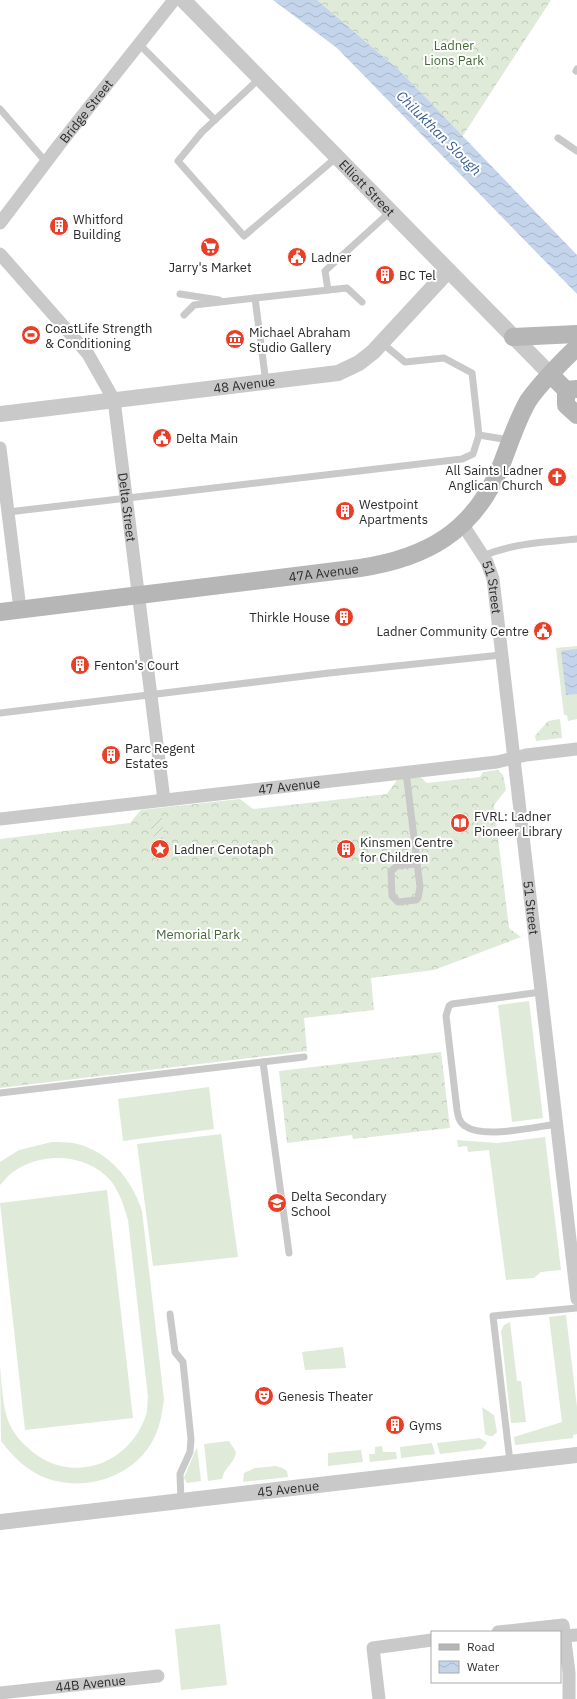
<svg xmlns="http://www.w3.org/2000/svg" width="577" height="1699" font-family="'IBM Plex Sans',sans-serif">
<defs>
<pattern id="forest-crowns" width="20" height="18" patternUnits="userSpaceOnUse"><rect width="20" height="18" fill="#dfead9"/><path d="M2 6a3 3 0 1 1 6 0M12 15a3 3 0 1 1 6 0" fill="none" stroke="#c0c9ba"/></pattern>
<pattern id="garden-furrows" width="10" height="10" patternUnits="userSpaceOnUse"><rect width="10" height="10" fill="#dfead9"/><path d="M-1 1l2-2M0 10L10 0M9 11l2-2" fill="none" stroke="#c0c9ba"/></pattern>
<pattern id="water-waves" width="16" height="10" patternUnits="userSpaceOnUse"><rect width="16" height="10" fill="#c4d4eb"/><path d="M0 5q4-4 8 0t8 0" fill="none" stroke="#a9b6ca"/></pattern>
</defs>
<rect width="100%" height="100%" fill="#fff"/>
<g fill="#dfead9">
<polygon points="577,646 577,719 568,721 567,715 564,715 556,648"/>
<polygon points="529,1001 543,1118 512,1122 498,1005"/>
<polygon points="209,1087 214,1129 123,1141 118,1099"/>
<polygon points="221,1134 238,1257 153,1266 137,1144"/>
<polygon points="545,1137 561,1270 541,1272 534,1278 506,1280 489,1150 468,1152 467,1146 458,1147 457,1140 497,1143"/>
<path d="M52,1142C59,1142 66,1142 73,1143C108,1150 132,1179 142,1211L164,1399C162,1413 160,1428 153,1440C132,1480 78,1494 39,1475C23,1467 12,1455 1,1441L0,1366C2,1384 2,1406 9,1423C13,1432 20,1441 27,1447C67,1486 129,1467 146,1415C148,1410 147,1403 148,1397L128,1220C124,1206 120,1193 111,1181C88,1153 41,1151 13,1172C8,1175 4,1181 0,1185V1162L19,1150Z"/>
<polygon points="107,1190 133,1418 25,1430 0,1203"/>
<polygon points="566,1315 577,1407 577,1434 573,1435 573,1438 515,1445 514,1437 562,1422 549,1317"/>
<polygon points="510,1322 517,1381 521,1381 526,1422 511,1423 501,1331 504,1325"/>
<polygon points="343,1347 346,1368 305,1370 302,1352"/>
<polygon points="482,1407 494,1415 497,1432 493,1436 489,1436 485,1434"/>
<polygon points="480,1438 487,1443 482,1449 440,1454 437,1443"/>
<path d="M229,1441L236,1452C234,1465 224,1467 222,1479L208,1481L204,1444Z"/>
<polygon points="432,1443 435,1454 401,1458 400,1447"/>
<polygon points="382,1446 383,1452 396,1452 397,1459 370,1462 369,1454 375,1454 375,1447"/>
<polygon points="197,1447 201,1481 187,1483 184,1478 185,1475"/>
<polygon points="361,1450 363,1462 328,1466 328,1453"/>
<polygon points="276,1466 282,1468 287,1471 288,1477 243,1482 244,1473 255,1468"/>
<polygon points="220,1624 227,1685 181,1690 175,1629"/>
</g>
<g fill="url(#forest-crowns)">
<polygon points="317,0 551,0 462,137 399,70"/>
<polygon points="560,719 562,738 536,741 535,736 548,721"/>
<polygon points="498,770 503,775 506,790 494,805 509,928 521,937 434,970 371,978 374,1010 304,1018 307,1051 0,1088 0,839 130,823 141,810 240,799 253,809 387,794 397,780 420,777 427,783 480,777 483,772"/>
<polygon points="441,1052 450,1128 353,1139 352,1135 287,1143 279,1071"/>
</g>
<path fill="url(#garden-furrows)" d="M163,818V838C170,842 173,849 168,856L158,859C147,855 147,846 154,839L149,820Z"/>
<g fill="url(#water-waves)">
<polygon points="273,0 317,0 399,70 577,255 577,294 337,48"/>
<polygon points="577,649 577,694 566,695 561,651"/>
</g>
<g fill="none" stroke-linecap="round" stroke-linejoin="round">
<g stroke="#c9c9c9" stroke-width="7">
<polyline points="139,44 215,120"/>
<polyline points="576,71 577,69"/>
<polyline points="260,78 202,132 178,161 244,236 337,157"/>
<polyline points="0,109 46,162"/>
<polyline points="558,138 577,151"/>
<polyline points="328,290 325,271 390,212"/>
<polyline points="180,294 219,300"/>
<polyline points="184,315 194,305 255,298"/>
<polyline points="382,343 405,362 444,358 472,373 479,435 509,440"/>
<polyline points="266,383 255,298 347,288 362,302"/>
<polyline points="8,512 462,459 473,454 479,435"/>
<path d="M483,556C513,543 546,542 577,539"/>
<polyline points="0,713 329,673 501,655"/>
<polyline points="406,772 420,887 418,898 416,900 398,902 392,896 391,871 397,866 417,864"/>
<path d="M541,992L452,1004L449,1006L446,1016L457,1110C458,1116 459,1122 465,1126C483,1139 535,1127 557,1124"/>
<polyline points="263,1062 289,1253"/>
<polyline points="0,1093 304,1057"/>
<polyline points="170,1314 175,1352 183,1362 191,1439 190,1452 180,1474 181,1500"/>
<polyline points="510,1462 493,1316 577,1308"/>
</g>
<g stroke="#c9c9c9" stroke-width="13">
<path id="s1" d="M0,223L59,145L174,0"/>
<path id="s2" d="M0,254L88,354L114,400L164,800"/>
<polyline points="0,448 20,609"/>
<path id="s3" d="M463,525L487,562L493,579L577,1299"/>
<path id="s4" d="M0,819L497,762L526,755L577,749"/>
<polyline points="498,1632 563,1625 569,1673 569,1699"/>
<polyline points="564,1636 577,1635"/>
<path id="s5" d="M0,1693L158,1676"/>
<polyline points="379,1699 373,1648 432,1640"/>
</g>
<g stroke="#c9c9c9" stroke-width="16">
<path id="s6" d="M183,0L551,375"/>
<path id="s7" d="M0,414L338,373L359,363L373,352L448,271"/>
<path id="s8" d="M0,1522L577,1455"/>
</g>
<g stroke="#b6b6b6" stroke-width="18">
<polyline points="513,337 577,334"/>
<polyline points="551,375 566,390 577,389"/>
<polyline points="566,390 566,405 577,415"/>
<path id="s9" d="M0,612L360,568C426,558 473,532 500,468C509,446 516,422 528,401C538,386 563,360 577,347"/>
</g>
</g>
<defs>
<g id="building-disc" transform="scale(1)"><circle r="9.5" fill="#e83f29" stroke="#fff"/><path d="M-4-6H4V6H1V3H-1V6H-4ZM-2.5-4.3h1.7v1.8h-1.7ZM.8-4.3h1.7v1.8H.8ZM-2.5-1h1.7V.8h-1.7ZM.8-1h1.7V.8H.8Z" fill="#fff"/></g>
<g id="supermarket-disc" transform="scale(1)"><circle r="9.5" fill="#e83f29" stroke="#fff"/><path d="M-6-5.5h2.5l.6 2H6L4.5 2H-2.5L-4.4-4H-6ZM-1.5 3.2a1.3 1.3 0 1 0 .1 0ZM3 3.2a1.3 1.3 0 1 0 .1 0Z" fill="#fff"/></g>
<g id="civic-disc" transform="scale(1)"><circle r="9.5" fill="#e83f29" stroke="#fff"/><path d="M-.6-6.5H3V-4.5H.6V-3L4-1V1h2V6H-6V1h2V-1L-.6-3ZM-1.2 2.5V6h2.4V2.5Z" fill="#fff"/></g>
<g id="stadium-disc" transform="scale(1)"><circle r="9.5" fill="#e83f29" stroke="#fff"/><path d="M0-5a6.5 5 0 1 0 0 10a6.5 5 0 1 0 0-10ZM-3.5-1.8h7v3.6h-7Z" fill="#fff"/></g>
<g id="museum-disc" transform="scale(1)"><circle r="9.5" fill="#e83f29" stroke="#fff"/><path d="M0-6L6-3V-2H-6V-3ZM-5-1h2V3h-2ZM-1-1h2V3h-2ZM3-1h2V3H3ZM-6 4H6V6H-6Z" fill="#fff"/></g>
<g id="church-disc" transform="scale(1)"><circle r="9.5" fill="#e83f29" stroke="#fff"/><path d="M-1.2-6h2.4v3.5h3.3v2.4h-3.3V6h-2.4V-.1h-3.3v-2.4h3.3Z" fill="#fff"/></g>
<g id="library-disc" transform="scale(1)"><circle r="9.5" fill="#e83f29" stroke="#fff"/><path d="M-6-4Q-3-5.5-.7-3.5V5Q-3 3-6 4ZM6-4Q3-5.5 .7-3.5V5Q3 3 6 4Z" fill="#fff"/></g>
<g id="sight-disc" transform="scale(1)"><circle r="9.5" fill="#e83f29" stroke="#fff"/><path d="M0-6L1.8-2.2L6-1.7L2.9 1.2L3.7 5.4L0 3.3L-3.7 5.4L-2.9 1.2L-6-1.7L-1.8-2.2Z" fill="#fff"/></g>
<g id="school-disc" transform="scale(1)"><circle r="9.5" fill="#e83f29" stroke="#fff"/><path d="M0-5L7-2L0 1L-7-2ZM-4 1L0 2.5L4 1V4Q0 6-4 4Z" fill="#fff"/></g>
<g id="theatre-disc" transform="scale(1)"><circle r="9.5" fill="#e83f29" stroke="#fff"/><path d="M-5-5.5Q0-4 5-5.5V0Q5 5 0 6Q-5 5-5 0ZM-3.3-2.5H-1v1.5H-3.3ZM1-2.5H3.3v1.5H1ZM-2.8 1Q0 5.5 2.8 1Z" fill="#fff"/></g>
</defs>
<g fill-rule="evenodd">
<use href="#building-disc" x="59" y="226"/>
<use href="#supermarket-disc" x="210" y="247"/>
<use href="#civic-disc" x="297" y="257"/>
<use href="#building-disc" x="385" y="275"/>
<use href="#stadium-disc" x="31" y="335"/>
<use href="#museum-disc" x="235" y="339"/>
<use href="#civic-disc" x="162" y="438"/>
<use href="#church-disc" x="557" y="477"/>
<use href="#building-disc" x="345" y="511"/>
<use href="#building-disc" x="344" y="617"/>
<use href="#civic-disc" x="543" y="631"/>
<use href="#building-disc" x="80" y="665"/>
<use href="#building-disc" x="111" y="755"/>
<use href="#library-disc" x="460" y="823"/>
<use href="#sight-disc" x="160" y="849"/>
<use href="#building-disc" x="346" y="849"/>
<use href="#school-disc" x="277" y="1203"/>
<use href="#theatre-disc" x="264" y="1396"/>
<use href="#building-disc" x="395" y="1425"/>
</g>
<g text-anchor="middle" dominant-baseline="central" stroke-width="4" stroke-linejoin="round" paint-order="stroke">
<g font-size="13" fill="#466839" stroke="#fff">
<text x="454" y="45">Ladner<tspan x="454" dy="15">Lions Park</tspan></text>
<text x="198" y="934">Memorial Park</text>
</g>
<g font-size="13" fill="#2c2c2c" stroke="#fff">
<text stroke="none"><textPath href="#s1" startOffset="141">Bridge Street</textPath></text>
<text stroke="none"><textPath href="#s6" startOffset="263">Elliott Street</textPath></text>
<text stroke="none"><textPath href="#s7" startOffset="246">48 Avenue</textPath></text>
<text stroke="none"><textPath href="#s2" startOffset="294">Delta Street</textPath></text>
<text stroke="none"><textPath href="#s9" startOffset="326">47A Avenue</textPath></text>
<text stroke="none"><textPath href="#s3" startOffset="70">51 Street</textPath></text>
<text stroke="none"><textPath href="#s4" startOffset="291">47 Avenue</textPath></text>
<text stroke="none"><textPath href="#s3" startOffset="393">51 Street</textPath></text>
<text stroke="none"><textPath href="#s8" startOffset="290">45 Avenue</textPath></text>
<text stroke="none"><textPath href="#s5" startOffset="91">44B Avenue</textPath></text>
</g>
<g font-size="13" fill="#2c2c2c" stroke="#fff" text-anchor="start">
<text x="73" y="219">Whitford<tspan x="73" dy="15">Building</tspan></text>
<text x="311" y="257">Ladner</text>
<text x="210" y="267" text-anchor="middle">Jarry's Market</text>
<text x="399" y="275">BC Tel</text>
<text x="45" y="328">CoastLife Strength<tspan x="45" dy="15">&amp; Conditioning</tspan></text>
<text x="249" y="332">Michael Abraham<tspan x="249" dy="15">Studio Gallery</tspan></text>
<text x="176" y="438">Delta Main</text>
<text x="543" y="470" text-anchor="end">All Saints Ladner<tspan x="543" dy="15">Anglican Church</tspan></text>
<text x="359" y="504">Westpoint<tspan x="359" dy="15">Apartments</tspan></text>
<text x="330" y="617" text-anchor="end">Thirkle House</text>
<text x="529" y="631" text-anchor="end">Ladner Community Centre</text>
<text x="94" y="665">Fenton's Court</text>
<text x="125" y="748">Parc Regent<tspan x="125" dy="15">Estates</tspan></text>
<text x="474" y="816">FVRL: Ladner<tspan x="474" dy="15">Pioneer Library</tspan></text>
<text x="360" y="842">Kinsmen Centre<tspan x="360" dy="15">for Children</tspan></text>
<text x="174" y="849">Ladner Cenotaph</text>
<text x="291" y="1196">Delta Secondary<tspan x="291" dy="15">School</tspan></text>
<text x="278" y="1396">Genesis Theater</text>
<text x="409" y="1425">Gyms</text>
</g>
<g font-size="14" font-style="italic" fill="#395d8f" stroke="#fff">
<text transform="translate(439 133) rotate(45)">Chilukthan Slough</text>
</g>
</g>
<rect x="431" y="1631" width="130" height="52" fill="#ffffff" stroke="#ababab"/>
<rect x="439" y="1644" width="20" height="6" fill="#b6b6b6" stroke="#ababab"/>
<text x="467" y="1651" font-size="12" fill="#2c2c2c">Road</text>
<rect x="439" y="1661" width="20" height="12" fill="url(#water-waves)" stroke="#ababab"/>
<text x="467" y="1671" font-size="12" fill="#2c2c2c">Water</text>
</svg>
